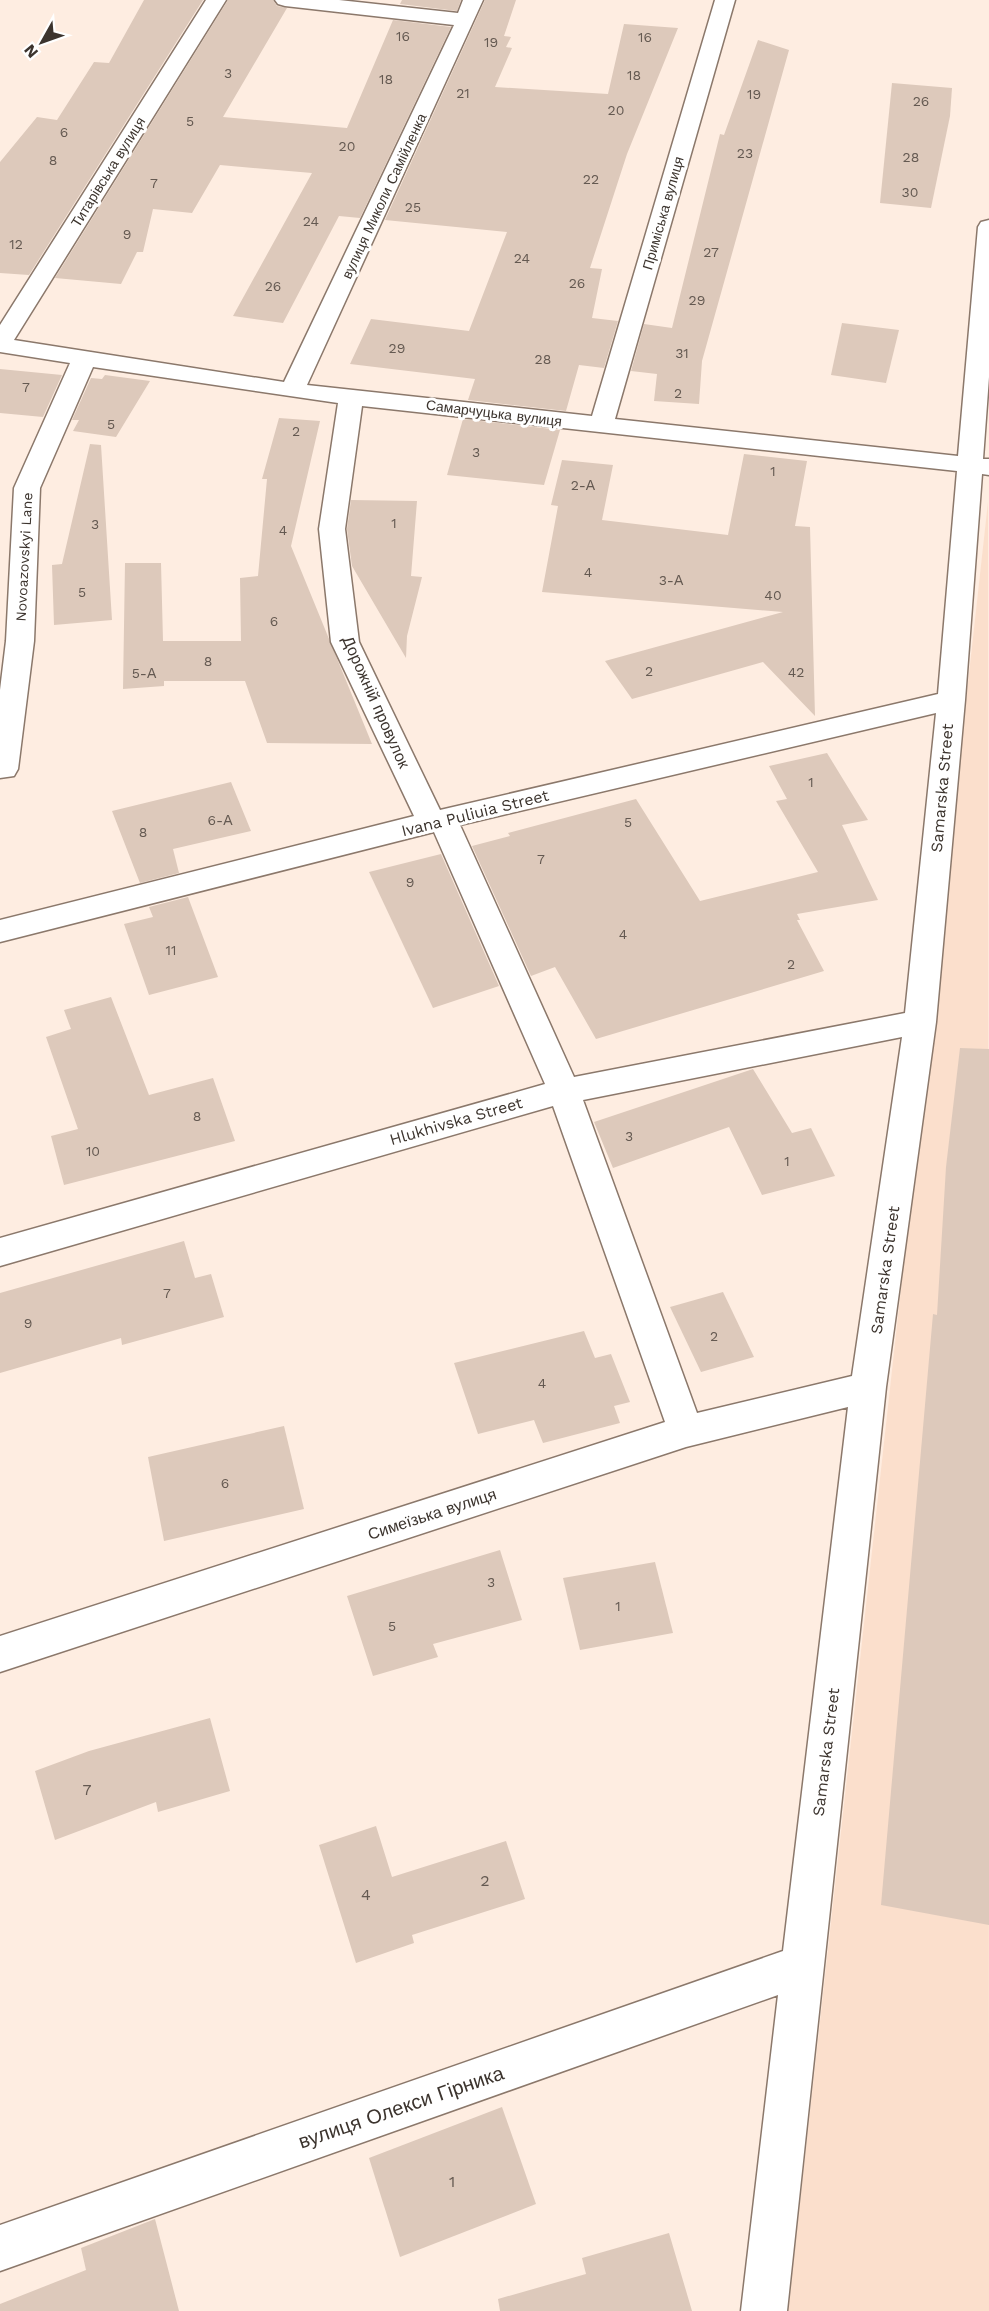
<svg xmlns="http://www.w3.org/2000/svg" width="989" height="2311" font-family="'Work Sans',sans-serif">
<rect width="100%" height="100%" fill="#feede1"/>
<polygon fill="#fbdfcc" points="988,502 989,2311 788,2311"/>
<g fill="#ddc9bb">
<polygon points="144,0 203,0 29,275 0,273 0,162 37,117 57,120 94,62 109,63"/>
<polygon points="228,0 273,0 277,6 287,8 223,117 347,128 393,20 451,27 360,218 339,216 283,323 233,316 312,173 220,165 192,213 153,209 143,252 137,252 121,284 55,278"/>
<polygon points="402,0 461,0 457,11 400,4"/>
<polygon points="485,0 516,0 504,36 511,37 506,47 512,48 495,87 608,94 624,24 678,28 627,154 590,268 602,269 592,318 618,321 604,368 579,365 566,411 468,400 475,379 350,364 371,319 469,331 507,232 385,220"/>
<polygon points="758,40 789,50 702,361 699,404 654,401 657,374 631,371 644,324 672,328 720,134 724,135"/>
<polygon points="892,83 952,88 950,116 931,208 880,203"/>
<polygon points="842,323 899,330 886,383 831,375"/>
<polygon points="0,369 62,375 43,417 0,413"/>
<polygon points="105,375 150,381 116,437 73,431 79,420 72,420 91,378 102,379"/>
<polygon points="279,418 320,421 291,546 372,744 267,743 245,681 164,681 164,686 123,689 125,563 161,563 163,641 241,641 240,578 258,576 267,479 262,479"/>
<polygon points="463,419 560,430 544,485 447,475"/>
<polygon points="90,444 101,445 112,620 54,625 52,565 62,564"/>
<polygon points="744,454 807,461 795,526 810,527 815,716 763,662 632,699 605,661 783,612 542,592 558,506 551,505 562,460 613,465 602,520 728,535"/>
<polygon points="351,500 417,501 411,576 422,577 407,636 406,658 352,566 347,529"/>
<polygon points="827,753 868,820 842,825 878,900 797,914 800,920 797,920 824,971 596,1039 555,967 531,976 472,846 510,836 508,833 636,799 700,901 818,872 776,801 787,799 769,766"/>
<polygon points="231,782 251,831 173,849 179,873 140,883 112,811"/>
<polygon points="441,854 499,986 433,1008 369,872"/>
<polygon points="188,897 218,977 149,995 124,924 153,917 149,907"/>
<polygon points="111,997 149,1095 213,1078 235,1141 64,1185 51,1136 78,1129 46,1037 71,1029 64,1010"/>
<polygon points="960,1048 989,1049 989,1925 881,1905 933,1314 937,1315 946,1167"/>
<polygon points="753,1069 792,1133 811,1128 835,1176 762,1195 729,1127 613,1168 594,1122"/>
<polygon points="184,1241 195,1278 211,1274 224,1317 122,1345 121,1338 0,1373 0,1293"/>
<polygon points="723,1292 754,1357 701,1372 670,1307"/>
<polygon points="584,1331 595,1358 611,1354 630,1402 614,1406 620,1423 543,1443 534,1420 478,1434 454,1363"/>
<polygon points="284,1426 304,1509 164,1541 148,1457"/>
<polygon points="500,1550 522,1620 433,1644 438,1657 373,1676 347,1596"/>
<polygon points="655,1562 673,1633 580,1650 563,1578"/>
<polygon points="210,1718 230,1791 158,1812 156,1802 55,1840 35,1771 89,1751"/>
<polygon points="376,1826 392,1877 506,1841 525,1899 412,1935 414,1943 356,1963 319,1845"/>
<polygon points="502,2107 536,2204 400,2257 369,2158"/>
<polygon points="155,2219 179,2311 0,2311 0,2304 86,2270 81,2248"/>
<polygon points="669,2233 692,2311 500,2311 498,2299 586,2274 582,2258"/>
</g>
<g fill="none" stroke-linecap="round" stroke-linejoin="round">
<g stroke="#8b786b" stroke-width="3">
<path id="minor" d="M206,0H226L14,340L284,382L454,25L285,6L278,4L275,0H339L458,13L463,0H483L307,385L592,416L715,0H735L615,419L958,456L978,227L981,222L989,220V377L983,459H989V475L982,474L965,700L936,1022L886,1387L787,2311H741L778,1995L0,2271V2225L783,1951L848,1407L686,1447L0,1672V1636L665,1422L553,1106L0,1266V1238L545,1084L434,832L0,942V920L414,816L331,642L319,529L338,403L93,367L40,488L34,641L18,769L14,776L0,778V690L6,641L14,488L70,363L0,352V325ZM362,406L957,471L938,694L440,810L359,642L345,529ZM936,713L905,1013L574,1077L460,825ZM902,1037L852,1376L697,1413L583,1100Z"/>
</g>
<use href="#minor" fill="#fff" fill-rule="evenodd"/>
</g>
<g text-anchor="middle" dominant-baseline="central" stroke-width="6" stroke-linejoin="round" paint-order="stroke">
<g font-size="14" fill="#645951">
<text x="403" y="36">16</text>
<text x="645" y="37">16</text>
<text x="491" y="42">19</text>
<text x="228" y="73">3</text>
<text x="634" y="75">18</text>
<text x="386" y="79">18</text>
<text x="463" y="93">21</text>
<text x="754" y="94">19</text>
<text x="921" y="101">26</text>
<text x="616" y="110">20</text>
<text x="190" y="121">5</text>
<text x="64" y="132">6</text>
<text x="347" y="146">20</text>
<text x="745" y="153">23</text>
<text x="911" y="157">28</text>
<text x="53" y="160">8</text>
<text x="591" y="179">22</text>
<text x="154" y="183">7</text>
<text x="910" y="192">30</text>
<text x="413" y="207">25</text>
<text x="311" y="221">24</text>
<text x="127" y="234">9</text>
<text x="16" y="244">12</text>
<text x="711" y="252">27</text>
<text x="522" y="258">24</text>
<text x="577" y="283">26</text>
<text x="273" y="286">26</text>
<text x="697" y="300">29</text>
<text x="397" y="348">29</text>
<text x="682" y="353">31</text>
<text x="543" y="359">28</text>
<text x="26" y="387">7</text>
<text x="678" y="393">2</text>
<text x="111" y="424">5</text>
<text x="296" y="431">2</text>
<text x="476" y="452">3</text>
<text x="773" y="471">1</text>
<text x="583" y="485">2-А</text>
<text x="394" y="523">1</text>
<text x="95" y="524">3</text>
<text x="283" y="530">4</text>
<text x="588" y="572">4</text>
<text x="671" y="580">3-А</text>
<text x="82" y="592">5</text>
<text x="773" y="595">40</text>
<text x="274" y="621">6</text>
<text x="208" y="661">8</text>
<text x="649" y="671">2</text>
<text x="796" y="672">42</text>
<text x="144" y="673">5-А</text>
<text x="811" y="782">1</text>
<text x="220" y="820">6-А</text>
<text x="628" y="822">5</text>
<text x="143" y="832">8</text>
<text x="541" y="859">7</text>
<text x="410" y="882">9</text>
<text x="623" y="934">4</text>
<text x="171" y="950">11</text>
<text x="791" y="964">2</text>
<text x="197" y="1116">8</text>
<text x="629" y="1136">3</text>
<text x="93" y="1151">10</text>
<text x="787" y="1161">1</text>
<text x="167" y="1293">7</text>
<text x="28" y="1323">9</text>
<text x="714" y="1336">2</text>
<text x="542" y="1383">4</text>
<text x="225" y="1483">6</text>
<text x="491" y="1582">3</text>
<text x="618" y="1606">1</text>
<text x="392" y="1626">5</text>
</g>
<g font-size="14" fill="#3c342e" stroke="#fff">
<text transform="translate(108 172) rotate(-58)">Титарівська вулиця</text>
<text transform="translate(384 196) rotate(-65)">вулиця Миколи Самійленка</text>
<text transform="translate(663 213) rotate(-74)">Приміська вулиця</text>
<text transform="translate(494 413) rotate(7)">Самарчуцька вулиця</text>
<text transform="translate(24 557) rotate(-87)">Novoazovskyi Lane</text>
</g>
<g font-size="16" fill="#3c342e" stroke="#fff">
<text transform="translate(376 702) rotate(66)">Дорожній провулок</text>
<text transform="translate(942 788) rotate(-85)">Samarska Street</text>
<text transform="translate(475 813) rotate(-14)">Ivana Puliuia Street</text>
<text transform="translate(456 1121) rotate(-16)">Hlukhivska Street</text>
<text transform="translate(885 1270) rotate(-82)">Samarska Street</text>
<text transform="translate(432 1514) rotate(-18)">Симеїзька вулиця</text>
<text transform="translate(826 1752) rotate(-83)">Samarska Street</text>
</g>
<g font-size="16" fill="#645951">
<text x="87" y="1789">7</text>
<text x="485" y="1880">2</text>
<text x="366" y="1894">4</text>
<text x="452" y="2181">1</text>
</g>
<g font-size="20" fill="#3c342e" stroke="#fff">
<text transform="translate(401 2107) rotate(-19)">вулиця Олекси Гірника</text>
</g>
</g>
<g transform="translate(42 42) rotate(230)" stroke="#ffffff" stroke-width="4.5" paint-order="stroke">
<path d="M0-4.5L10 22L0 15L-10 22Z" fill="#3c342e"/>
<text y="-9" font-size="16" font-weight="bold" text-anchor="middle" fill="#3c342e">N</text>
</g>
</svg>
